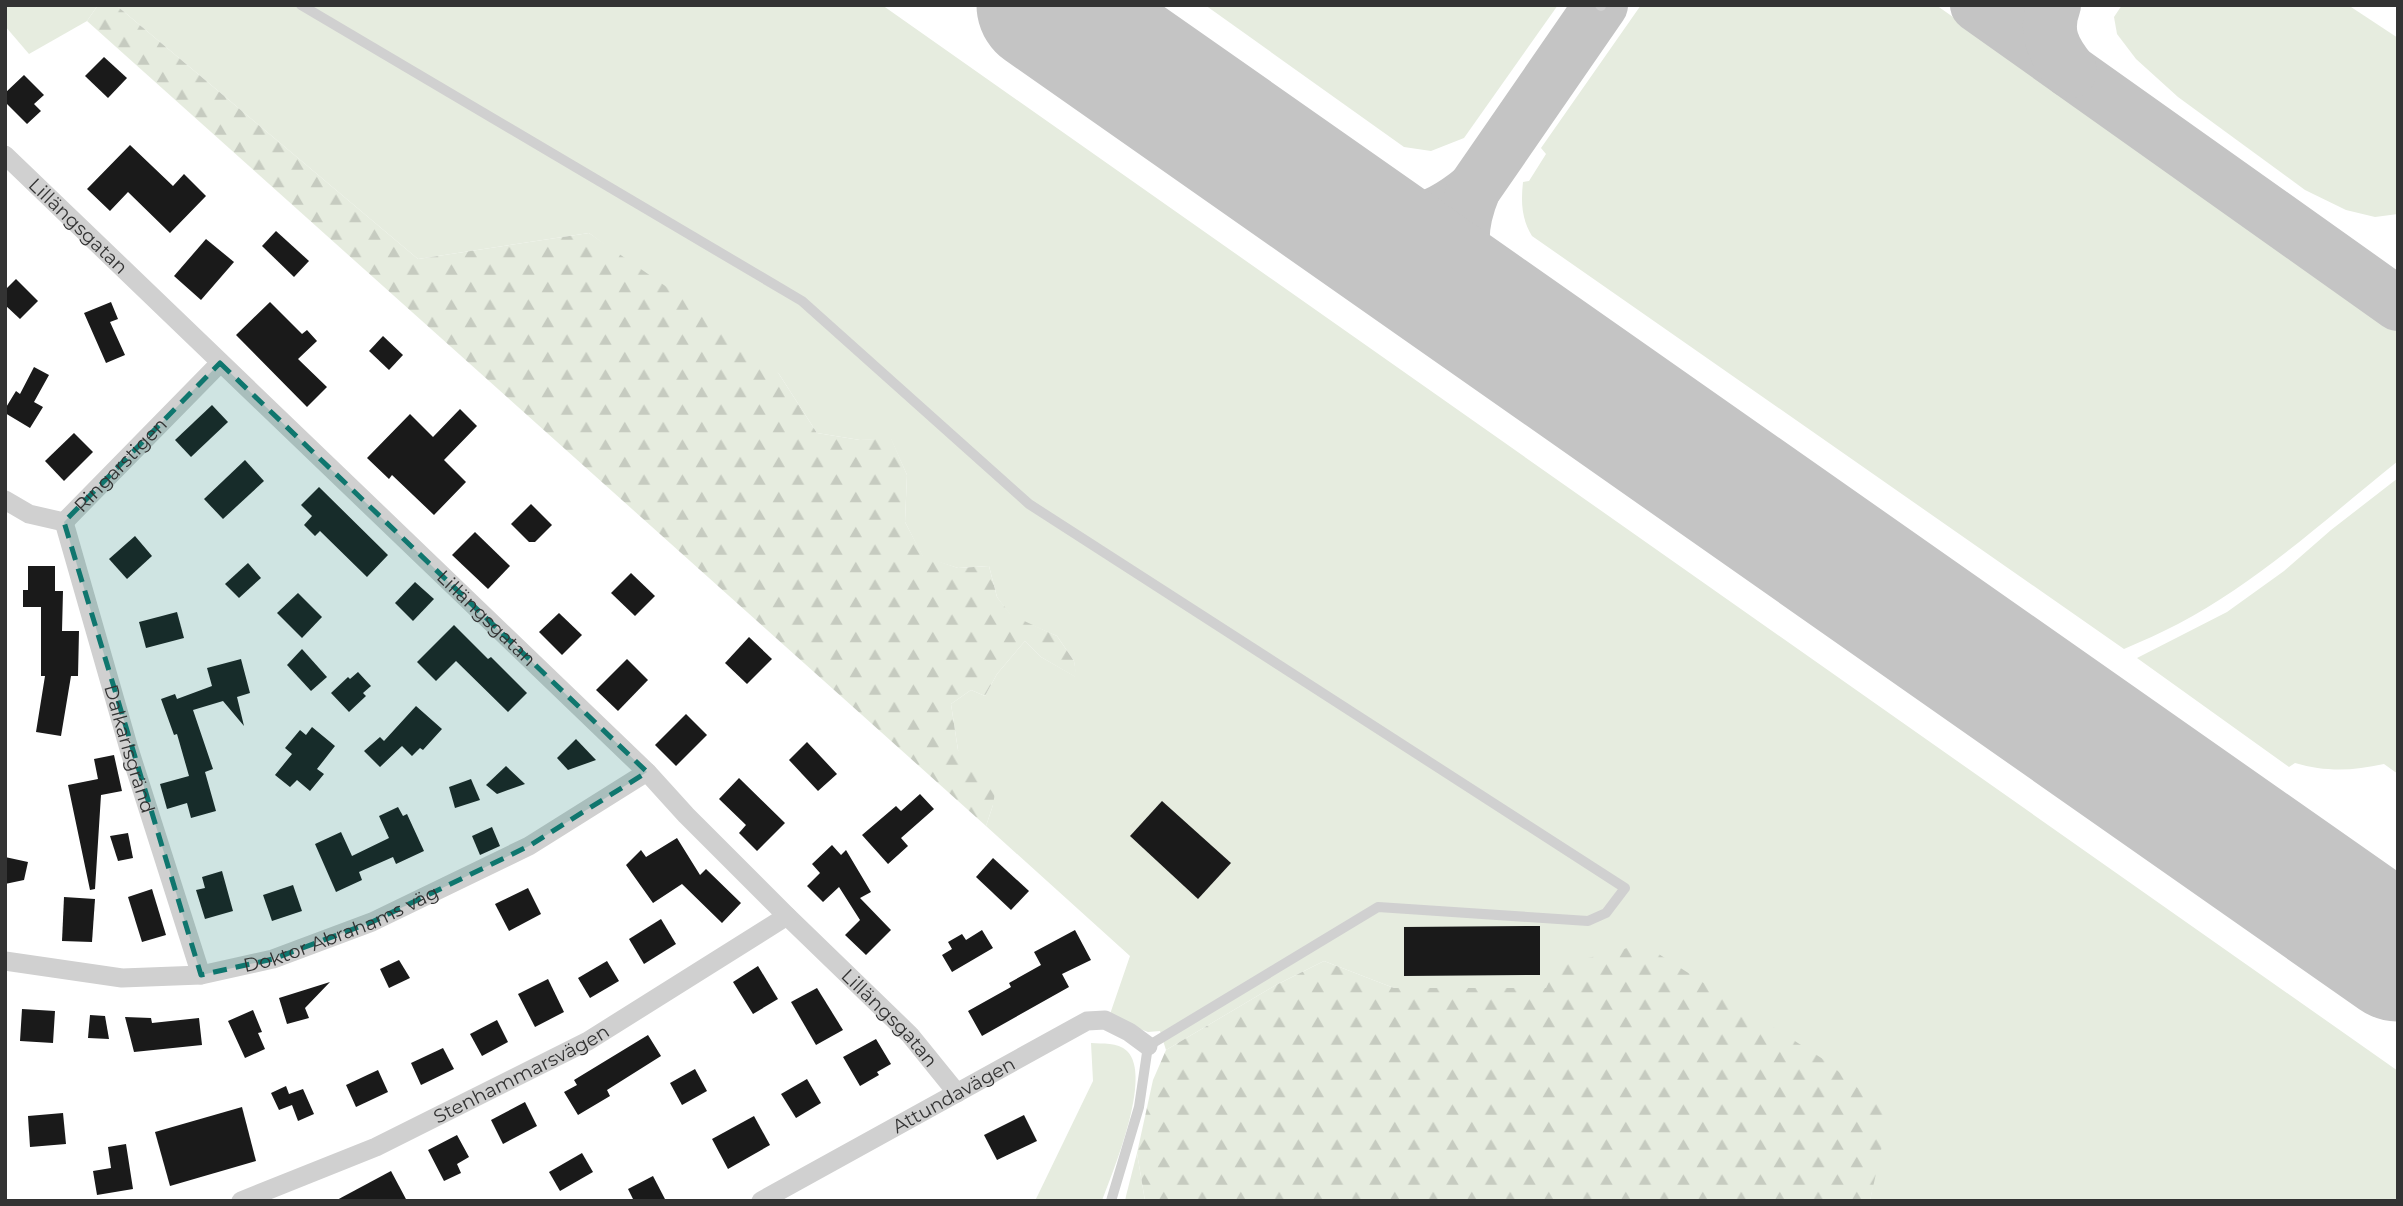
<svg xmlns="http://www.w3.org/2000/svg" width="2403" height="1206" font-family="Montserrat,sans-serif">
<defs>
<pattern id="forest-firs" width="22" height="20" patternUnits="userSpaceOnUse" patternTransform="scale(1.75)"><rect width="22" height="20" fill="#e6ecdf"/><path d="M5 1l3.5 6h-7zM16 11l3.5 6h-7z" fill="#c6cbc0"/></pattern>
</defs>
<rect width="100%" height="100%" fill="#fff"/>
<g fill="#e6ecdf">
<polygon points="5,5 98,5 87,21 29,54 5,26"/>
<polygon points="116,5 882,5 2398,1071 2398,1201 1870,1201 1873,1185 1546,988 1394,988 1324,961 1276,985 1166,1050 1160,1031 1148,1032 1109,1017 1130,956 986,826 993,805 958,750 951,704 971,690 985,696 997,674 1025,641 1041,657 1076,677 1074,661 1057,636 1011,616 997,597 989,566 958,568 923,557 905,522 907,475 891,439 860,440 817,433 779,374 589,233 418,259"/>
<polygon points="1205,5 1558,5 1464,138 1431,151 1404,147"/>
<path d="M1641,5H1936L2398,330V461C2328,517 2257,583 2178,624C2161,633 2142,641 2124,649L1532,236C1521,218 1521,201 1523,182L1529,181L1546,154L1541,148Z"/>
<polygon points="2122,5 2348,5 2398,38 2398,214 2375,217 2346,210 2305,190 2178,97 2136,59 2117,34 2114,17"/>
<path d="M2398,478V774L2384,764C2352,771 2326,772 2295,763L2289,767L2137,658L2227,612L2284,571L2331,530Z"/>
<path d="M1091,1043C1103,1044 1117,1042 1127,1051C1153,1076 1113,1171 1102,1201H1035L1093,1081Z"/>
<polygon points="1137,1153 1145,1201 1125,1201 1126,1196"/>
</g>
<g fill="url(#forest-firs)">
<polygon points="98,5 116,5 418,259 589,233 756,349 779,374 817,433 860,440 891,438 907,475 905,522 923,556 958,568 989,566 997,597 1011,615 1057,636 1074,661 1077,678 1041,657 1025,641 997,674 985,696 971,690 951,704 958,750 998,773 993,805 986,826 87,21"/>
<polygon points="1643,944 1826,1061 1889,1114 1870,1201 1145,1201 1137,1153 1153,1080 1166,1050 1276,985 1324,961 1394,988 1546,988 1557,966"/>
</g>
<g fill="none" stroke-linecap="round" stroke-linejoin="round">
<g stroke="#c4c4c4" stroke-width="54">
<polyline points="1977,5 2398,304"/>
<path d="M2054,5C2044,32 2053,50 2070,71"/>
<path d="M1339,211C1395,230 1427,228 1474,189"/>
<path d="M1498,323C1466,274 1450,247 1474,189L1601,5"/>
</g>
<polyline stroke="#c4c4c4" stroke-width="135" points="1044,5 2398,954"/>
</g>
<g fill="#1a1a1a">
<polygon points="104,57 127,78 108,98 85,76"/>
<polygon points="24,75 44,95 34,104 41,111 27,124 5,102 5,93"/>
<polygon points="130,145 173,186 184,174 206,196 170,233 128,192 110,211 87,189"/>
<polygon points="276,231 309,261 294,277 262,246"/>
<polygon points="206,239 234,262 201,300 174,276"/>
<polygon points="16,279 38,301 20,319 5,305 5,290"/>
<polygon points="111,302 118,319 110,322 125,355 106,363 84,313"/>
<polygon points="270,302 302,334 307,330 317,341 298,359 327,387 307,407 236,335"/>
<polygon points="383,336 403,355 389,370 369,351"/>
<polygon points="34,367 49,375 34,402 43,407 30,428 5,413 5,409 16,391 20,394"/>
<polygon points="212,405 228,422 191,457 175,440"/>
<polygon points="460,409 477,426 444,460 466,482 434,515 392,475 389,479 367,458 410,414 433,437"/>
<polygon points="74,433 93,452 64,481 45,461"/>
<polygon points="245,460 264,481 223,519 204,499"/>
<polygon points="319,487 388,555 367,577 320,531 315,536 304,525 312,516 301,505"/>
<polygon points="531,504 552,525 535,542 529,542 511,524"/>
<polygon points="475,532 510,566 488,589 452,555"/>
<polygon points="135,536 152,556 127,579 109,559"/>
<polygon points="248,563 261,578 239,598 225,584"/>
<polygon points="28,566 55,566 55,591 63,591 62,631 79,631 78,676 71,676 61,736 36,732 45,676 41,676 41,607 23,607 23,590 28,590"/>
<polygon points="631,573 655,596 635,616 611,593"/>
<polygon points="415,582 434,599 413,621 395,603"/>
<polygon points="298,593 322,617 302,638 277,613"/>
<polygon points="177,612 184,638 146,648 139,622"/>
<polygon points="559,613 582,635 562,655 539,632"/>
<polygon points="454,625 488,659 491,657 527,693 508,712 456,661 436,681 417,662"/>
<polygon points="749,637 772,659 747,684 725,663"/>
<polygon points="302,649 327,677 311,691 287,665"/>
<polygon points="241,659 250,693 237,697 244,726 223,701 193,710 213,769 205,772 216,811 191,818 187,803 167,809 160,784 189,776 177,734 174,735 161,699 175,694 177,699 212,686 207,668"/>
<polygon points="627,659 648,680 618,711 596,690"/>
<polygon points="358,672 371,686 363,693 366,696 349,712 331,693 348,677 350,679"/>
<polygon points="416,706 442,729 423,750 420,748 412,756 402,746 380,767 364,751 380,737 384,741"/>
<polygon points="686,714 707,735 676,766 655,745"/>
<polygon points="312,727 335,746 317,769 324,774 310,791 297,780 290,787 275,775 292,754 285,748 300,730 306,735"/>
<polygon points="576,739 596,760 568,770 557,758"/>
<polygon points="807,742 837,774 818,791 789,760"/>
<polygon points="114,755 122,791 101,795 95,889 90,890 68,785 98,779 94,759"/>
<polygon points="506,766 525,784 497,794 486,785"/>
<polygon points="739,778 785,823 757,851 739,833 746,825 719,799"/>
<polygon points="471,779 480,800 455,808 449,787"/>
<polygon points="920,794 934,809 901,838 908,846 888,864 862,835 896,806 901,811"/>
<polygon points="1162,801 1231,863 1198,899 1130,836"/>
<polygon points="398,807 403,816 407,814 424,851 396,864 393,857 359,872 362,880 336,892 315,844 341,832 352,856 389,838 379,816"/>
<polygon points="492,827 500,846 480,855 472,836"/>
<polygon points="128,833 133,858 118,861 110,836"/>
<polygon points="677,838 700,875 706,869 741,903 722,923 682,884 653,903 626,865 641,850 646,857"/>
<polygon points="832,845 841,855 846,850 871,892 860,898 891,930 866,955 845,935 860,920 839,887 823,902 807,886 820,873 812,864"/>
<polygon points="5,857 28,862 24,880 5,884"/>
<polygon points="993,858 1029,891 1011,910 976,877"/>
<polygon points="222,871 233,911 205,919 196,890 205,888 202,877"/>
<polygon points="293,885 302,911 272,921 263,895"/>
<polygon points="528,888 541,914 509,931 495,904"/>
<polygon points="152,889 166,935 142,942 128,897"/>
<polygon points="64,897 95,899 92,942 62,941"/>
<polygon points="661,919 676,944 644,964 629,939"/>
<polygon points="1540,926 1540,975 1404,976 1404,927"/>
<polygon points="982,930 993,948 952,972 942,955 952,949 948,942 962,934 966,940"/>
<polygon points="1075,930 1091,960 1062,974 1069,987 982,1036 968,1011 1011,987 1009,983 1041,965 1034,952"/>
<polygon points="399,960 410,978 389,988 380,969"/>
<polygon points="607,961 619,981 590,998 578,978"/>
<polygon points="758,966 778,999 753,1014 733,982"/>
<polygon points="548,979 564,1012 535,1027 518,994"/>
<polygon points="330,982 305,1008 309,1018 287,1024 279,998"/>
<polygon points="817,988 843,1030 816,1045 791,1002"/>
<polygon points="22,1009 55,1011 53,1043 20,1041"/>
<polygon points="253,1010 262,1032 258,1033 265,1049 245,1058 228,1021"/>
<polygon points="90,1015 105,1016 109,1039 88,1038"/>
<polygon points="125,1017 151,1018 152,1023 199,1018 202,1045 134,1052"/>
<polygon points="497,1020 508,1042 482,1056 470,1034"/>
<polygon points="648,1035 661,1056 607,1090 610,1096 578,1115 564,1092 577,1085 574,1080"/>
<polygon points="876,1039 891,1064 877,1072 879,1075 860,1086 843,1057"/>
<polygon points="443,1048 454,1069 421,1085 411,1063"/>
<polygon points="695,1069 707,1091 682,1105 670,1083"/>
<polygon points="378,1070 388,1092 356,1107 346,1085"/>
<polygon points="807,1079 821,1103 796,1118 781,1094"/>
<polygon points="286,1086 289,1094 303,1089 314,1114 298,1121 292,1105 279,1110 271,1093"/>
<polygon points="525,1102 537,1126 503,1144 491,1120"/>
<polygon points="242,1107 256,1161 170,1186 155,1132"/>
<polygon points="63,1113 66,1144 30,1147 28,1116"/>
<polygon points="1024,1115 1037,1141 997,1160 984,1135"/>
<polygon points="754,1116 770,1145 728,1169 712,1139"/>
<polygon points="457,1135 469,1157 457,1164 461,1173 444,1181 428,1150"/>
<polygon points="126,1144 133,1189 97,1195 93,1171 111,1168 108,1147"/>
<polygon points="582,1153 593,1172 560,1191 549,1172"/>
<polygon points="391,1171 407,1201 335,1201"/>
<polygon points="653,1176 666,1201 634,1201 628,1189"/>
</g>
<g fill="none" stroke-linecap="round" stroke-linejoin="round">
<g stroke="#d0d0d0" stroke-width="10">
<polyline points="301,5 802,301 1029,504 1625,888 1606,913 1588,921 1378,907 1148,1046 1139,1107 1111,1201"/>
<polyline points="1600,5 1601,6"/>
</g>
<g stroke="#d0d0d0" stroke-width="19">
<path id="s1" d="M5,155L647,772L686,815L787,916L910,1035L957,1093"/>
<path id="s2" d="M5,500L29,514L64,522L220,363"/>
<path id="s3" d="M64,522L129,749L201,975"/>
<path id="s4" d="M5,961L122,978L201,975L273,959L372,922L529,846L647,772"/>
<path id="s5" d="M241,1201L376,1147L588,1041L787,916"/>
<path id="s6" d="M761,1201L1087,1021L1105,1020L1129,1032L1148,1046"/>
</g>
</g>
<path fill="#0f766e" fill-opacity="0.2" stroke="#0f766e" stroke-width="5" stroke-dasharray="14 9" stroke-linejoin="round" d="M220,363L647,772L529,846L372,922L273,959L201,975L64,522Z"/>
<g text-anchor="middle" dominant-baseline="central" stroke-width="7" stroke-linejoin="round" paint-order="stroke">
<g font-size="19" fill="#333" stroke="#fff">
<text stroke="none"><textPath href="#s1" startOffset="102">Lillängsgatan</textPath></text>
<text stroke="none"><textPath href="#s2" startOffset="144">Ringarstigen</textPath></text>
<text stroke="none"><textPath href="#s1" startOffset="668">Lillängsgatan</textPath></text>
<text stroke="none"><textPath href="#s3" startOffset="236">Dalkarlsgränd</textPath></text>
<text stroke="none"><textPath href="#s4" startOffset="345">Doktor Abrahams väg</textPath></text>
<text stroke="none"><textPath href="#s1" startOffset="1236">Lillängsgatan</textPath></text>
<text stroke="none"><textPath href="#s5" startOffset="308">Stenhammarsvägen</textPath></text>
<text stroke="none"><textPath href="#s6" startOffset="220">Attundavägen</textPath></text>
</g>
</g>
<rect width="2403" height="1206" fill="none" stroke="#333333" stroke-width="14"/>
</svg>
